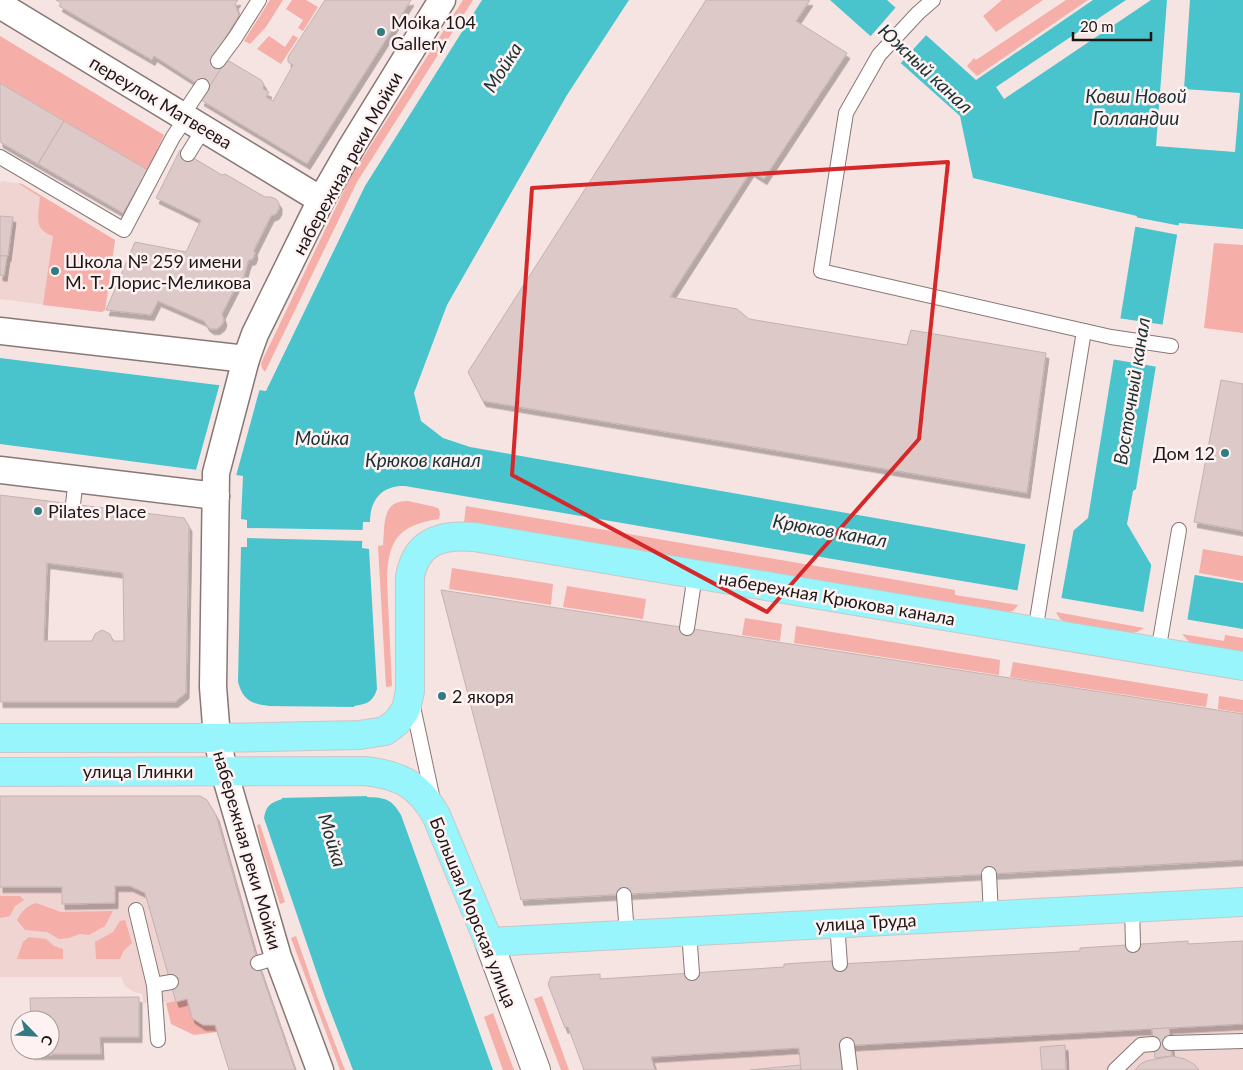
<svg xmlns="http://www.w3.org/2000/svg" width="1243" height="1070" font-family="Lato,sans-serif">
<defs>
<filter id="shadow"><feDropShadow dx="3" dy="5.5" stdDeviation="0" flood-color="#0004"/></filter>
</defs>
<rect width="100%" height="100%" fill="#f6e4e2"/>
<g fill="#efd4d1">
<polygon points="2,181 22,184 115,240 106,310 102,312 0,299 0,184"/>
<polygon points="0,796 200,796 207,800 216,815 176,1002 143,1003 142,994 134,992 125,986 121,977 0,977"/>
<polygon points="1188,941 1188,944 1243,941 1243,1070 584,1070 568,1028 565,1028 548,984 600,974 601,979 783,967 784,964 832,961 833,964 840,964 1080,951 1080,948"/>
</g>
<g fill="#f5aea8">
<polygon points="270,0 283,0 266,27 250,44 244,41"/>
<polygon points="292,0 306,0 318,7 303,31 298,28 303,20 286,9"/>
<polygon points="463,0 473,0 357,182 265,372 262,368 261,363 350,178"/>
<polygon points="1002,0 1043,0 996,32 983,16"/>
<polygon points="1066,0 1088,0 977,76 967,66 974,58 976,60"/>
<polygon points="293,35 298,38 281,64 257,49 269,36 285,47"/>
<polygon points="0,36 164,135 148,170 0,83"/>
<path d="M18,183L22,184L115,240L105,310L102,312L43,305L53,236C32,229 39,215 40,197Z"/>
<polygon points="1214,243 1243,245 1243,333 1204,328"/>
<path d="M408,501L435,507L439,509L440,514L439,519C398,525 388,540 387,580L392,686L386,687L378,546L383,545C385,526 381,500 408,501Z"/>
<polygon points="466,506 955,590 955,595 1018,605 1013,611 1003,613 464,522"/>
<polygon points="1203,549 1243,556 1243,581 1199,573"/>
<polygon points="452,568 553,584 551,605 449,589"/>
<polygon points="567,586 646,599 643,619 563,607"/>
<polygon points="1056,612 1144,628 1137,632 1127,634 1069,624 1060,619"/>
<polygon points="745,618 782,624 780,641 742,635"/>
<polygon points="796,626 1000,660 999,675 794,643"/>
<polygon points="1182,634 1224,641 1225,635 1243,638 1243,655 1191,644"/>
<polygon points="1013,662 1208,694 1206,707 1010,677"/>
<polygon points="1219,696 1243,700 1243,713 1218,709"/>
<polygon points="260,824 285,902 280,904 262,848 257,825"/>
<polygon points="0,896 20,896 24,900 15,906 10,916 0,918"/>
<path d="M36,903L61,912L113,911L105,926L89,935L80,934L69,938L59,939L47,932L25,930L17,920C22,911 27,906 36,903Z"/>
<polygon points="125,920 132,943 124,950 120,959 96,959 95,942 113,932 120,921"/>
<polygon points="296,936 318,999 345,1070 340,1070 291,938"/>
<polygon points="29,937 46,939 54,946 63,949 63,959 17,959 23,942"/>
<polygon points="542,996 569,1070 561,1070 534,999"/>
<polygon points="187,999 192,1018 203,1025 215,1025 217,1032 194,1035 171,1024 166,1003"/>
<polygon points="493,1013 514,1070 503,1070 484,1017"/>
</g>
<path fill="#49c4cd" d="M482,0H629L567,95L447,305L414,393L421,421L443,438L470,447L1052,549L1088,518L1137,216L973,178L960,116L830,0H887L976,80L1093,0H1243V229L1179,223L1136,489L1133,491L1127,524L1153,568L1243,583V629L405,486C382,485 370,500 370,522H363L362,548L369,549L377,689C373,702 367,704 354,706L367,797C385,798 391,798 401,815L493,1070H353L325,997L264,818C266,806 270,803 282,799L269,706C251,704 243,700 238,682L241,547H247V520L241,519L243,476L0,444V358L266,391L365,186Z"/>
<g fill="#f6e4e2">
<polygon points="1126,0 1151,0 1004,99 996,87"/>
<polygon points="1167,0 1190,0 1184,89 1240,93 1235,152 1156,146"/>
<polygon points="897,6 928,33 899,65 869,38"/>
<polygon points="1124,215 1181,226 1179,235 1132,226 1134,217"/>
<polygon points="1118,318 1165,325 1158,367 1111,359"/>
<polygon points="220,383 260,388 236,476 196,470"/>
<polygon points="240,520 246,520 247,528 364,530 364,523 372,523 365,524 365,546 371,548 364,548 364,541 247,538 246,547 239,547 240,545 245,545 245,522"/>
<polygon points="1074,528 1061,600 1017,593 1026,542 1051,547"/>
<polygon points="1152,561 1155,566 1195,573 1187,622 1143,614"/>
<polygon points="266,706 356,707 369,796 279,798"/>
</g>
<g fill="#dcc9c8" stroke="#c4b2b0" fill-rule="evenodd" filter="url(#shadow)">
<polygon points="56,0 238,0 235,4 239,15 213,58 224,65 207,90 154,56 152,60 59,6 61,3"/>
<polygon points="325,0 411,0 307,164 201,100 225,62 229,61 261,80 264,84 263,89 269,92 266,97 273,101 293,65 288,62 288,57"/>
<polygon points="706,0 810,0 796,21 847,53 764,179 751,171 670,297 737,309 749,319 907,345 911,330 1046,353 1027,493 483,401 468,372"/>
<polygon points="0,83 64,121 38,164 0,142"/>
<polygon points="64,121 148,170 123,213 38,164"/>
<polygon points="180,150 222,175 225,174 265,197 271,197 276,199 279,203 279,209 276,214 271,216 254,250 255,253 253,259 249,260 247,265 243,280 239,281 222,314 224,320 222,325 217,329 211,329 207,326 204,321 158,301 151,315 106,310 135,242 186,252 193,237 201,220 156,198"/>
<polygon points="0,216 13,217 8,256 0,256"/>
<polygon points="0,256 7,256 4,276 0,275"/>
<polygon points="1221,380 1243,384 1243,531 1194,522"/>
<path d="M0,495L184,518L189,526L186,693L175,702H0ZM47,563L123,573L124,641H113L110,634L102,630L95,634L92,641H44Z"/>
<polygon points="441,590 1243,714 1243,860 521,900"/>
<polygon points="0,796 200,796 207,800 216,815 258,963 295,1070 229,1070 215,1025 203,1025 192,1018 187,999 176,1002 145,893 130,886 115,886 115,903 62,904 62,887 0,887"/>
<polygon points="1188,941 1188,944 1243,941 1243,1024 840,1046 843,1070 801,1070 799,1048 651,1057 655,1070 584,1070 568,1027 565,1028 548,984 551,977 600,974 600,979 784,967 784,964 832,961 833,964 840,964 1080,951 1080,948"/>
<polygon points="139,997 139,1037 100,1037 101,1054 31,1054 31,1050 50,1050 50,1020 31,1020 30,998"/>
<polygon points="1169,1028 1172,1056 1155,1058 1152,1029"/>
<polygon points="1065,1045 1066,1070 1042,1070 1040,1047"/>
<polygon points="1172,1056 1185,1059 1195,1065 1199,1070 1135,1070 1139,1065 1146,1061"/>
<polygon points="800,1065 801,1070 750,1070"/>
</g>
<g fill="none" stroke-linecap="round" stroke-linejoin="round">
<g stroke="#877775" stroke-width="16">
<g id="service">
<polyline points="933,0 918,13 879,55 846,113 821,271 1111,337 1171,346"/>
<polyline points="218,61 235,38 259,0"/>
<polyline points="182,116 202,86"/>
<polyline points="188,154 204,128"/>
<polyline points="0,157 124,230 173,137 186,118"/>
<polyline points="73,504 76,479"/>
<polyline points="687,628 695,575"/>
<polyline points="1035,632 1084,331"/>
<polyline points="1158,652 1179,530"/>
<polyline points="412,702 433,800"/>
<polyline points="989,874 991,915"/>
<polyline points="624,895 627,934"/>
<polyline points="1132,908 1133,945"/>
<polyline points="136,910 154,985 158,1040"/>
<polyline points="837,923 840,964"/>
<polyline points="689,931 692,973"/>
<polyline points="258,963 278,957"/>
<polyline points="154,985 171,982"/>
<polyline points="1170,1043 1243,1041"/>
<polyline points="847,1045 850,1070"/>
<polyline points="1115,1070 1141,1045 1153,1044"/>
</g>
</g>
<g stroke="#877775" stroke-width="29">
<g id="minor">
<polyline points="0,5 321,200"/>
<polyline points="0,331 246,359"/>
<polyline points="0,470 216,496"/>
<polyline points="320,1070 278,957 224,771 217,738 213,687 216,473 246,359 255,334 321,200 352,146 442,0"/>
</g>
</g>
<g stroke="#877775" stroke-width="30">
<polyline id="tertiary" points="489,942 536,1070"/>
</g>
<g stroke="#c9c7c7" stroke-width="30">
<g id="primary">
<path d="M0,738H217L360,735L385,731L397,722L406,709L410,691V577C416,542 441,534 474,537L1243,666"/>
<path d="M0,772L365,771C400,775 418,784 436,815L489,942L1243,902"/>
</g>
</g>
<use href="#service" stroke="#fff" stroke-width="14"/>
<use href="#minor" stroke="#fff" stroke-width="26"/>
<use href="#tertiary" stroke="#fff" stroke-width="28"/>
<use href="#primary" stroke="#97f5fb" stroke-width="28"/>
</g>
<path fill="none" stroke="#d62828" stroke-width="4" stroke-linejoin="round" d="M948,162L919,439L767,612L512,475L532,188Z"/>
<g fill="#327b80" stroke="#fef3f2" stroke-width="2">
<circle cx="381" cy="32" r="5"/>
<circle cx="55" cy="271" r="5"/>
<circle cx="1225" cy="453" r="5"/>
<circle cx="38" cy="511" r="5"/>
<circle cx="442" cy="696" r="5"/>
</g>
<g text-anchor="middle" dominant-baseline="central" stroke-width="5" stroke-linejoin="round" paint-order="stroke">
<g font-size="18" fill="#1d1616" stroke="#fef3f2" text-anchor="start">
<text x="391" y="22">Moika 104<tspan x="391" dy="21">Gallery</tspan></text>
<text x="65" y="261">Школа № 259 имени<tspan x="65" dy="21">М. Т. Лорис-Меликова</tspan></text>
<text x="1215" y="453" text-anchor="end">Дом 12</text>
<text x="48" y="511">Pilates Place</text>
<text x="452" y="696">2 якоря</text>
</g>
<g font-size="18" fill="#1d1616" stroke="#fef3f2">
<text transform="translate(161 102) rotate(31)">переулок Матвеева</text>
<text transform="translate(347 163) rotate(-61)">набережная реки Мойки</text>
<text transform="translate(837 598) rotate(10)">набережная Крюкова канала</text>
<text x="138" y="771">улица Глинки</text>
<text transform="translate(248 850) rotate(74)">набережная реки Мойки</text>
<text transform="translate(474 912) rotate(68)">Большая Морская улица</text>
<text transform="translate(866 922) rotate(-3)">улица Труда</text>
</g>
<g font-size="19" font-style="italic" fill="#1b3032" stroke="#fef3f2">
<text transform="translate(502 67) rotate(-57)">Мойка</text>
<text transform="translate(926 68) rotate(43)">Южный канал</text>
<text x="1136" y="95">Ковш Новой<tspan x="1136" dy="22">Голландии</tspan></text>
<text transform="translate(1131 391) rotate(-81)">Восточный канал</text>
<text x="322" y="437">Мойка</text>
<text x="423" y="459">Крюков канал</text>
<text transform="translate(830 530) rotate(10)">Крюков канал</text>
<text transform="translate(333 840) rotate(73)">Мойка</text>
</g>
</g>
<g transform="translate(35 1035) rotate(114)"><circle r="24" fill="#fef3f2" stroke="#a49b9a"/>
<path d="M0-4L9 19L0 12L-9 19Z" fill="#327b80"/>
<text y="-8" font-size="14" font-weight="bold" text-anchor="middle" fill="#1d1616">С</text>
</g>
<path d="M1073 32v8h78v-8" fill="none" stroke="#1d1616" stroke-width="2.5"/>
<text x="1080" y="32" font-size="15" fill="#1d1616" stroke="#fef3f2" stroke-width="4" paint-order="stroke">20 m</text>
</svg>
